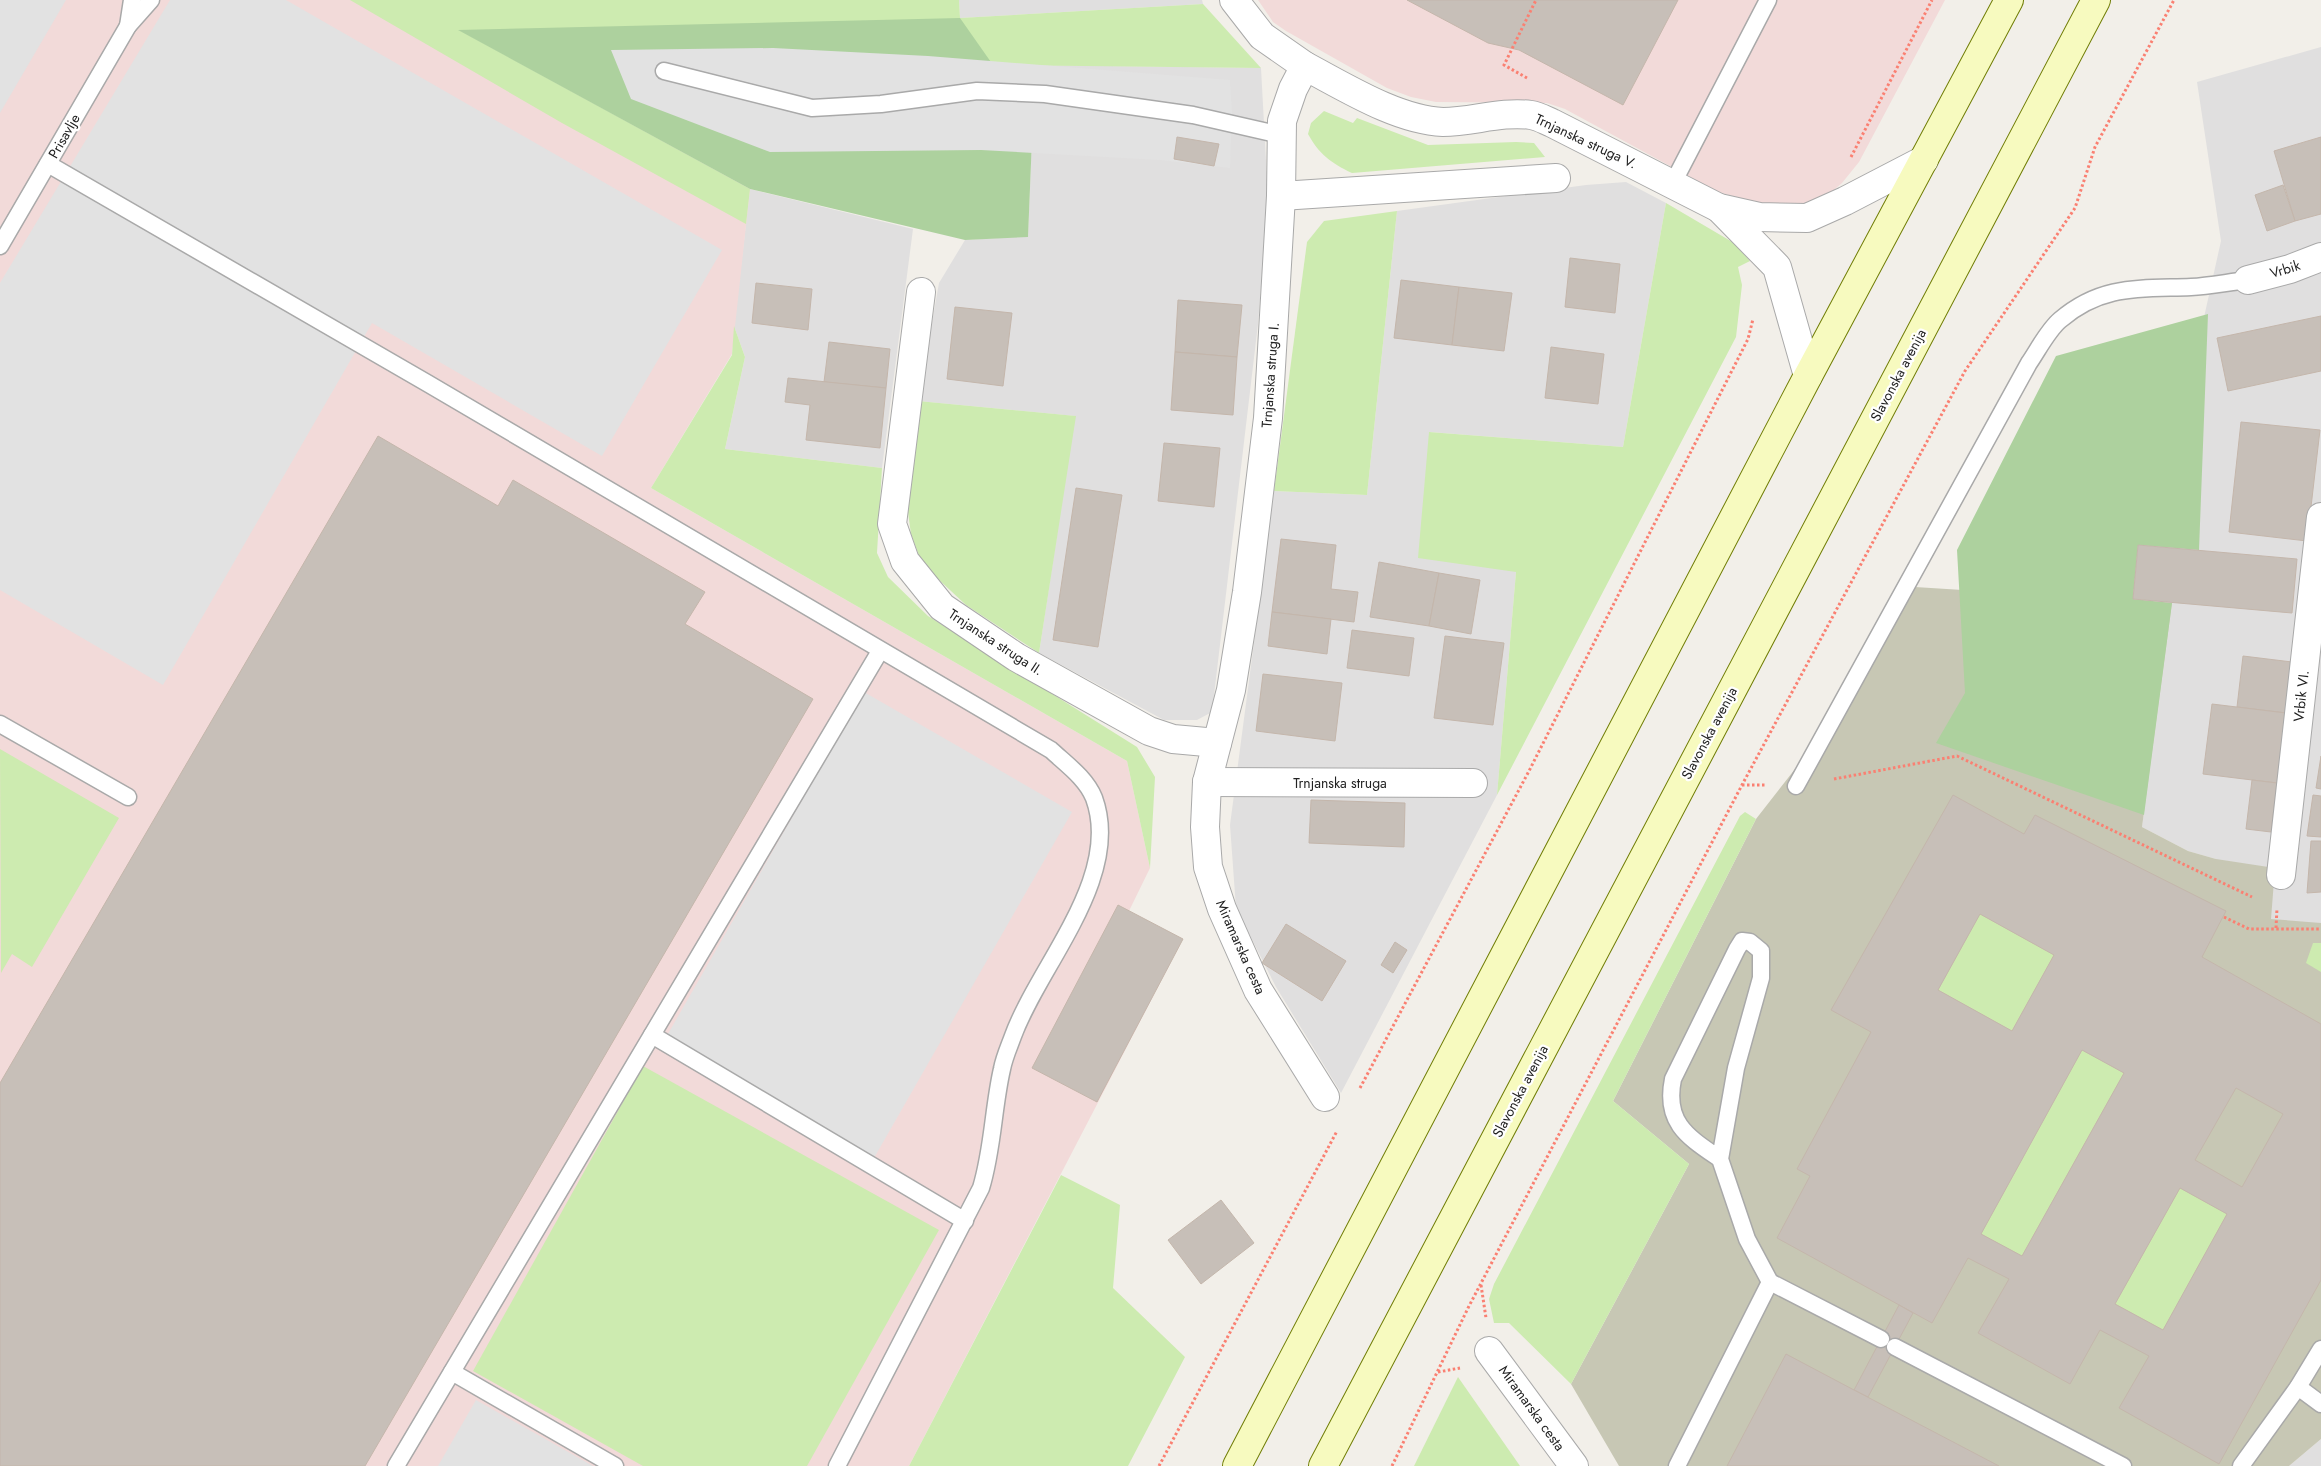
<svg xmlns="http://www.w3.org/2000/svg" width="2321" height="1466" font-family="Jost,sans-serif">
<rect width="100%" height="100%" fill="#f2efe9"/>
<g fill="#e0dfdf">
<polygon points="959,0 1202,0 1203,4 960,18"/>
<polygon points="2321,47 2321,923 2303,923 2270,919 2216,859 2188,851 2142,827 2172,603 2133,599 2138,545 2186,398 2221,241 2197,82"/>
<polygon points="1035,65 1261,68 1268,198 1258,324 1212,712 1197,720 1164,720 1039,653 1075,416 918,401 939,283 965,240 1028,236"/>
<polygon points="1626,182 1666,203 1623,447 1430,432 1516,572 1497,795 1341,1093 1276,987 1236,908 1230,825 1274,491 1367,495 1397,211 1586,185"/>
<polygon points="750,189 913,229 882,468 725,449 745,357 734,326"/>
<polygon points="2321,1439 2321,1466 2289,1466"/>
</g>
<g fill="#f2dad9">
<polygon points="0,0 403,0 750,189 732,354 651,488 1127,761 1150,868 1129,911 1183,939 909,1466 0,1466"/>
<polygon points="1258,0 1945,0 1859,162 1842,183 1829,194 1814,202 1791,207 1769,206 1718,192 1565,109 1547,103 1436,102 1411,97 1387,88 1286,31 1273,22"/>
</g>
<polygon fill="#c7c7b4" points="1915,587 2172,603 2142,827 2188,851 2216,859 2275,868 2271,919 2321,923 2321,1439 2289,1466 1619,1466 1571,1384 1689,1164 1613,1101 1756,819 1806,755"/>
<g fill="#cdebb0">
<polygon points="350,0 959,0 960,18 1203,4 1261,68 993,65 459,30 750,189 746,224 562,123"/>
<path d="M1324,111L1353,123L1357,118L1428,145L1516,142L1534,143L1545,157L1352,173C1331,163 1319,154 1308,134L1311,123Z"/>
<polygon points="1666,203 1734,243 1750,261 1738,267 1742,285 1736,337 1497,795 1516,572 1418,558 1429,432 1623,447"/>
<polygon points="1397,211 1367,495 1274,491 1307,242 1324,221"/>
<polygon points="734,326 745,357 725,449 882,468 877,553 888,577 928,616 1137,747 1155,777 1150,868 1127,761 651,488 732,355"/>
<polygon points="918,401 1076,416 1039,653 966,605 922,564 911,534 906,498"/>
<polygon points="0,749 119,818 32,967 12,954 1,973"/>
<polygon points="1745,812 1756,819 1613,1101 1689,1164 1571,1384 1509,1323 1494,1323 1489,1299 1494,1284 1740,816"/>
<polygon points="1980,914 2054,955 2012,1031 1938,990"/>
<polygon points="2313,943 2321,943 2321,972 2306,963"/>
<polygon points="2082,1050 2124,1073 2022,1256 1981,1234"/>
<polygon points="643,1066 939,1230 807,1466 643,1466 473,1371"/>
<polygon points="1061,1175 1120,1205 1113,1288 1185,1357 1128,1466 909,1466"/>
<polygon points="2180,1188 2227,1214 2163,1330 2115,1304"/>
<polygon points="1458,1377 1520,1466 1414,1466"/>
</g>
<g fill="#add19e">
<polygon points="960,18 993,65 1035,65 1028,237 965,240 750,189 458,30"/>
<polygon points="2208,314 2199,550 2138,545 2133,599 2172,603 2144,815 1936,743 1965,693 1957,550 2056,356"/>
</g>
<g fill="#e2e2e2">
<polygon points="0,0 66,0 0,113"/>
<polygon points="170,0 286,0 722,250 602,456 372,323 163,685 0,590 0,283"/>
<polygon points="773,48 928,56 1230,80 1232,110 1230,168 1160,160 981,150 770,152 631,99 611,50"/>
<polygon points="864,692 1072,812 870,1165 661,1046"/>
<polygon points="476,1400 593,1466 438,1466"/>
</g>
<g fill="#c7bfb8" stroke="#c4b6ab" fill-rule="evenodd">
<polygon points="1407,0 1678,0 1623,105 1519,50 1488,43"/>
<polygon points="1177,137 1219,144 1214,166 1174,159"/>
<polygon points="2321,137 2321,214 2295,221 2274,151"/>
<polygon points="2283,185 2295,221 2267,231 2255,195"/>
<polygon points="1570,258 1620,264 1615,313 1565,307"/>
<polygon points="1401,280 1459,287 1452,345 1394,338"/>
<polygon points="756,283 812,289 808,330 752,323"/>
<polygon points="1459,287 1512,293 1504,351 1452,345"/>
<polygon points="1178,300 1242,305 1237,357 1175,352"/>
<polygon points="955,307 1012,313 1003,386 947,379"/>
<polygon points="2321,316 2321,371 2228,391 2217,338"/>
<polygon points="829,342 890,349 886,388 824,382"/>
<polygon points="1551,347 1604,354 1598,404 1545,398"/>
<polygon points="1175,352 1237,357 1233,415 1171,410"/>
<polygon points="788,378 886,388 880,448 806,440 810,405 785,402"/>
<polygon points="2241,422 2320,430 2307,541 2229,532"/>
<polygon points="378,436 498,506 513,480 705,592 685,624 813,699 365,1466 0,1466 0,1083"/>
<polygon points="1164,443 1220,448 1214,507 1158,501"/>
<polygon points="1076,488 1122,495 1098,647 1053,640"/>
<polygon points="1281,539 1336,545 1331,589 1358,592 1354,622 1272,612"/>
<polygon points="2138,545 2297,559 2292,613 2133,599"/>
<polygon points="1379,562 1439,573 1429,626 1370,617"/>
<polygon points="1439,573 1480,580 1471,634 1429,626"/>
<polygon points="1272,612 1331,619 1327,654 1268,646"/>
<polygon points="1352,630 1414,638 1409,676 1347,668"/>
<polygon points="1445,636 1504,643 1493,725 1434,718"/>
<polygon points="2243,656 2292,662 2286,713 2237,707"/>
<polygon points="1263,674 1342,683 1335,741 1256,731"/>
<polygon points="2212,704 2286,713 2277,783 2203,774"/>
<polygon points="2321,756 2321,789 2316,788"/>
<polygon points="2252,780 2277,783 2271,832 2246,829"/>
<path d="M1953,795L2024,834L2035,815L2226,911L2202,957L2321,1024V1280L2219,1464L2119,1408L2149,1356L2100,1330L2070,1384L1978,1333L2009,1279L1968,1258L1932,1323L1777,1238L1810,1176L1797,1169L1871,1032L1831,1010ZM1980,914L2054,955L2012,1031L1938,990ZM2082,1050L2124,1073L2022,1256L1981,1234ZM2236,1088L2283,1114L2242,1187L2195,1160ZM2180,1188L2227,1214L2163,1330L2115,1304Z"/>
<polygon points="2313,795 2321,796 2321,837 2307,836"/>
<polygon points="1311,800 1405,803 1404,847 1309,843"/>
<polygon points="2311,841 2321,841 2321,892 2307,893"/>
<polygon points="1118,905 1183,939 1097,1102 1032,1068"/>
<polygon points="1286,924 1346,961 1322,1001 1262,963"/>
<polygon points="1395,942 1407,950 1393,973 1381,965"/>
<polygon points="1221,1200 1254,1243 1201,1284 1168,1240"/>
<polygon points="1899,1305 1913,1313 1868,1397 1854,1390"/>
<polygon points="1786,1354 1854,1390 1999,1466 1727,1466"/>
</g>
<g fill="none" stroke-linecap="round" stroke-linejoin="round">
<g stroke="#a9a9a9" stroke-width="19">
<g id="lane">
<polyline points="128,26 132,0"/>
<polyline points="664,71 812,108 881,104 977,91 1045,94 1193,115 1281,135"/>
<path d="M48,164L427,383L1051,750C1066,764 1086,778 1094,798C1123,877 1039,965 1013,1036C1009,1047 1004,1058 1002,1069C993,1108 993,1149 981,1188L837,1466"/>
<polyline points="1673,183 1768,0"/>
<polyline points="0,246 128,26 151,0"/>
<polyline points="0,724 128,797"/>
<path d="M1796,786L2029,363C2038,350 2048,330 2060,320C2102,284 2141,289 2191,287C2210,286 2229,282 2248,280"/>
<polyline points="652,1035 965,1221"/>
<path d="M1720,1159C1688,1137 1664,1123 1673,1079L1737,949L1742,941L1750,942L1761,951V978L1736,1068L1720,1159L1747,1239L1770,1282L1881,1339"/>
<polyline points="1895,1347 2123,1466"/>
<polyline points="452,1372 615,1466"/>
<polyline points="2298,1387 2321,1404"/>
<polyline points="396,1466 880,651"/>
<polyline points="1677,1466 1770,1282"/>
<polyline points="2241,1466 2298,1387 2321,1349"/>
</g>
</g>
<g stroke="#a9a9a9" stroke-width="30">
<g id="street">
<polyline points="1234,0 1262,36 1305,66 1293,89 1282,121 1281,196 1268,418 1247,592 1231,690 1207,782 1205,827 1208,867 1222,909 1258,990 1325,1097"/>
<path d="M1305,66C1345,87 1397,120 1443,122C1472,122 1501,111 1531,115C1538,116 1545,120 1552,123L1719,208L1759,217L1807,218L1845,201L1924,160"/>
<polyline points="1281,196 1556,178"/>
<polyline points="1719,208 1777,267 1808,376"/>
<polyline points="2248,280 2290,269 2321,257"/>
<polyline points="921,292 892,524 905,561 942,607 1016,657 1149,731 1173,739 1217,743"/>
<polyline points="1207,782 1473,783"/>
<polyline points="2281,875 2321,517"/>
<polyline points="1489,1351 1574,1466"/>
</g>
</g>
<g stroke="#707d05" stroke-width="30">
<g id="secondary">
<polyline points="1237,1466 1808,376 2009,0"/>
<polyline points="1323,1466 2096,0"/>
</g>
</g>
<g stroke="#fa8072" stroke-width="3" stroke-dasharray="2.5 2.5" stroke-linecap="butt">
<polyline points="1527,78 1504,65 1536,0"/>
<polyline points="1851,157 1932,0"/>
<polyline points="1834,779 1957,756 2252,897"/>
<polyline points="1742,785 1766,785"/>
<polyline points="2224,917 2249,929 2321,929"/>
<polyline points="2276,928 2277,908"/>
<polyline points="1360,1088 1529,771 1748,339 1753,319"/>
<polyline points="1481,1285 1486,1318"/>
<polyline points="1438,1372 1460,1368"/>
<polyline points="1159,1466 1337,1131"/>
<polyline points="1392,1466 1468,1308 1742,785 1965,371 2075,208 2095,147 2174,0"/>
</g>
<use href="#lane" stroke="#fff" stroke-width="16"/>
<use href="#street" stroke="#fff" stroke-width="28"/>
<use href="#secondary" stroke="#f7fabf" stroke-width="28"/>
</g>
<g text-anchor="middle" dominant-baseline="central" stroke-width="4.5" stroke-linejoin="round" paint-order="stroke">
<g font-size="14" fill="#222" stroke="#fff">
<text transform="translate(64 136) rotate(-60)">Prisavlje</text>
<text transform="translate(1586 141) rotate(25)">Trnjanska struga V.</text>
<text transform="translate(2285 269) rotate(-17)">Vrbik</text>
<text transform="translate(1270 375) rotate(-86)">Trnjanska struga I.</text>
<text transform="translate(1898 375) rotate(-62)">Slavonska avenija</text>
<text transform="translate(996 642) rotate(33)">Trnjanska struga II.</text>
<text transform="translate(2301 696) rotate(-84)">Vrbik VI.</text>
<text transform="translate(1709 733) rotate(-62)">Slavonska avenija</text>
<text x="1340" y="783">Trnjanska struga</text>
<text transform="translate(1241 947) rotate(66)">Miramarska cesta</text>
<text transform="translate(1520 1091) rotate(-62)">Slavonska avenija</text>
<text transform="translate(1532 1408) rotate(54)">Miramarska cesta</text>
</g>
</g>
</svg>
